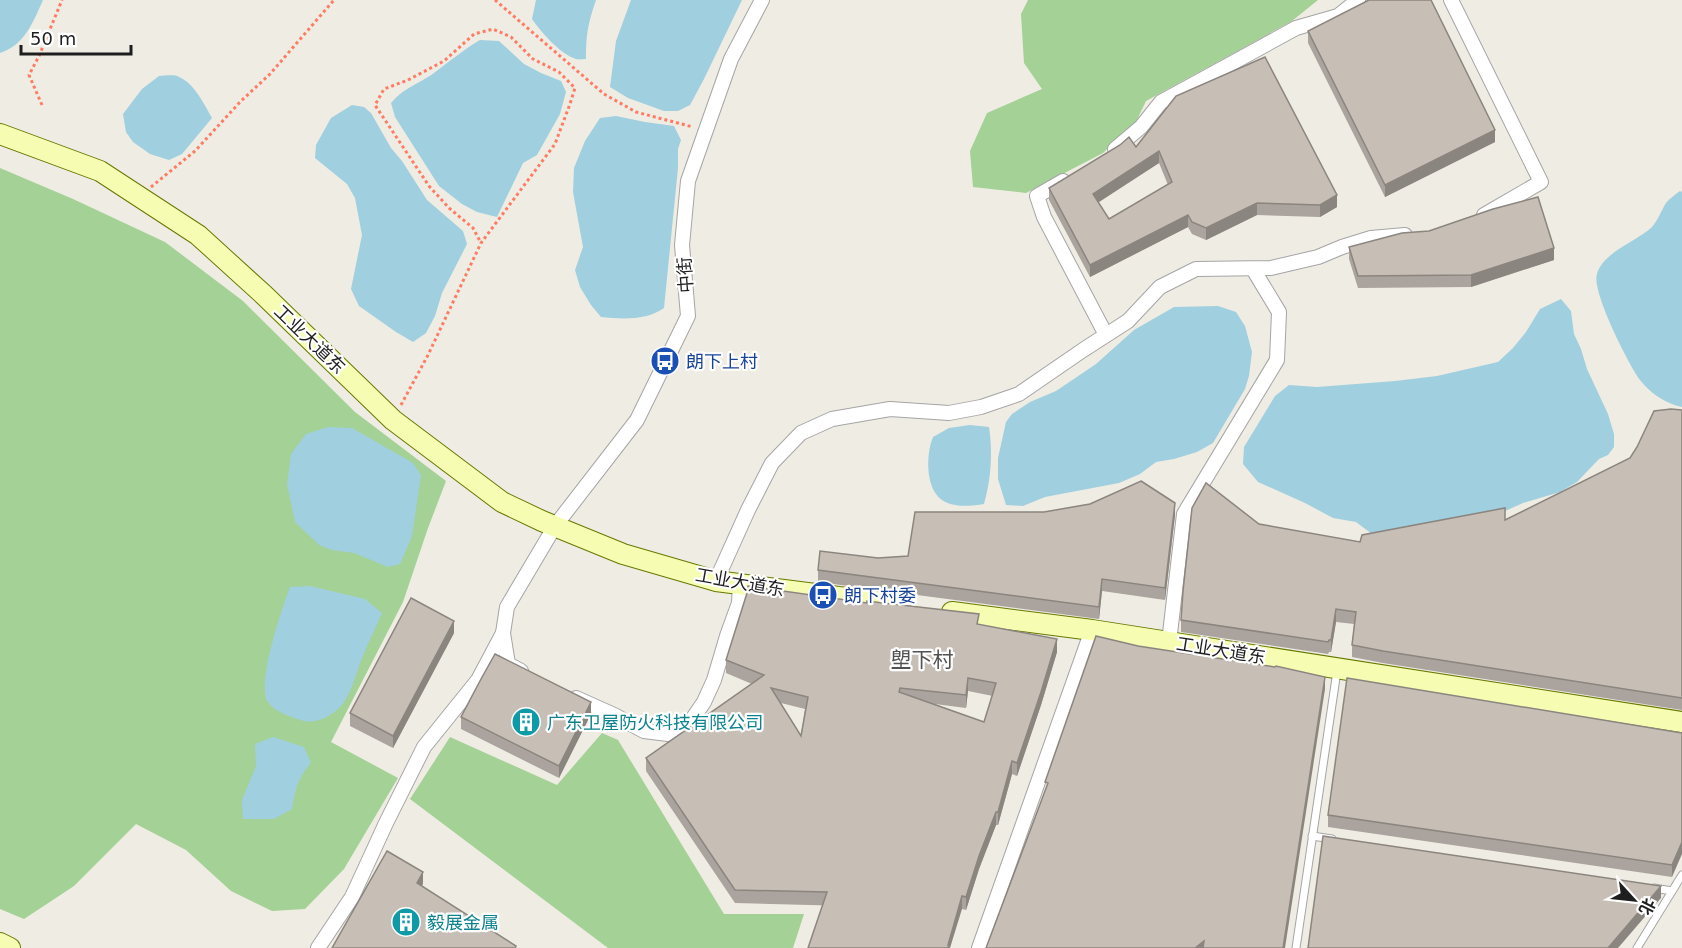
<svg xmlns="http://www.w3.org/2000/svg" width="1682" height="948" font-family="'DejaVu Sans','Noto Sans SC',sans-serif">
<rect width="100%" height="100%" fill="#efece3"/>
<g fill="#a4d195">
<polygon points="1028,0 1318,0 1292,21 1146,101 1136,122 1103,153 1026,193 973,187 970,151 987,113 1042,89 1024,63 1021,14"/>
<polygon points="0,168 73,199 165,242 243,301 355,412 446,481 428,528 403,602 331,742 398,778 344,869 305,909 272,911 231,891 186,850 136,824 74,886 24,919 0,909"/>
<polygon points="602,733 618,740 724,914 804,914 793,948 608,948 410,799 450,737 557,785"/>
</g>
<g fill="#a0cfe0">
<path d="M0,0H43C33,22 25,45 0,53Z"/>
<path d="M536,0H596C588,23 586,35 586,59C583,59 579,60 576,59C560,54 541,32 532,19Z"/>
<polygon points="631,0 742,0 704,79 690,105 678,111 664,111 628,98 610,87 616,41"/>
<path d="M480,40L499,41L524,64L541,73L561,81L566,92L560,114L537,155L523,163L497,217L477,212L462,204L439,186L395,117L391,103C405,87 417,85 434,73C449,62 463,50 480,40Z"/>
<path d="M159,76C165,76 174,74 179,77C194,83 204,104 212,118L182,154L169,160L150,154L133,142L126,132L123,114L142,89Z"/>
<polygon points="352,105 364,107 371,113 391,148 402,161 427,200 463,231 467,244 442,293 435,316 426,333 413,342 396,332 359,306 351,289 362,235 355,198 347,184 315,158 316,145 331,118"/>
<path d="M616,116L645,122L674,126L681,140L678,149V168L664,308C646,321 621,319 601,317L591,305L580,287L575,270L583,247L573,192L574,168L585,141L600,118Z"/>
<path d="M1680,191L1682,192V407C1666,404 1650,393 1640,380C1629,365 1591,291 1597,274C1603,252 1636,242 1652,227C1658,220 1661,211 1666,203C1670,198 1675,195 1680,191Z"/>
<polygon points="1561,299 1571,311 1574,334 1581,349 1587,369 1608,414 1614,434 1614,447 1608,455 1599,459 1577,482 1560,492 1523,503 1494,516 1376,537 1356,522 1333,518 1305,503 1258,482 1243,464 1244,447 1275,396 1289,385 1317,387 1395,381 1437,376 1498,362 1513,348 1526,332 1540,309"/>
<polygon points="1218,306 1236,312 1245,326 1252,352 1249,376 1245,389 1213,443 1197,452 1174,459 1156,462 1140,474 1119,483 1045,497 1023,506 1006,505 998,479 998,458 1006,422 1012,414 1030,402 1056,391 1096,364 1134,330 1174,307"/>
<path d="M970,425L989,427C993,452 991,480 984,504C971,506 953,508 942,500C925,488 926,454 933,437L949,428Z"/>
<polygon points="328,427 352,428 413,463 421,475 412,536 400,564 388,567 354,553 332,550 319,545 295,522 287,484 291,454 306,434"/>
<path d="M310,586L365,599L382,613C377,626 370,638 365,651C357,668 354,687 344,702C336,714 318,724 304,721C294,718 274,712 268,702C256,684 282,608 290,587Z"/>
<path d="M273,737L304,747L311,763C298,777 295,790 292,809L274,819H243L242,800L256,766L255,744Z"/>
</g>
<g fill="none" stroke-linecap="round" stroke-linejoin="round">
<g stroke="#a5a5a5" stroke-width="9">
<g id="lane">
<polyline points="1312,836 1332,839"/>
<polyline points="1654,888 1672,891"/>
<polyline points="1296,948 1337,671"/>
<polyline points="1637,948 1682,875"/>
</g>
</g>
<g stroke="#a5a5a5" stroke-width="16">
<g id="street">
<polyline points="1451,0 1541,182 1484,215"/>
<polyline points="1115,149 1141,127 1161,102 1296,28 1338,16 1358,0"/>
<polyline points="1063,181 1037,196 1044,217 1106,335"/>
<polyline points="716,581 748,510 772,463 801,433 832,419 890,409 949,413 981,407 1019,394 1083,350 1128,321 1160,287 1196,269 1271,268 1318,257 1342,247 1371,238 1405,235"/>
<polyline points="1169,642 1184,514 1277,360 1279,312 1253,269"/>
<polyline points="521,671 508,664 503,633 507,607 555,526 637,420 688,316 682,245 688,181 731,59 762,0"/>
<polyline points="576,698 614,715 644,731 668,734 689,724 704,702 714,680 727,636 739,603 740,584"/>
<polyline points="318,948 352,897 386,823 424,747 478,680 503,633"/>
<polyline points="979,948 1092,630"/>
</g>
</g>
<g stroke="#677900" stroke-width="22">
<g id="secondary">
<polyline points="0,134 100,171 198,235 264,295 393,420 502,502 542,521 623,554 716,581 893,604"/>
<polyline points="952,612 1092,630 1682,722"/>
<polyline points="0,943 10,948"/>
</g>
</g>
<g stroke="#ff7b64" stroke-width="3" stroke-dasharray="3 3" stroke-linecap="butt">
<polyline points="495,0 604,94 636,112 693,127"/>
<polyline points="42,105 29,75 39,56 62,0"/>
<polyline points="151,187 195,151 241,101 270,74 334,0"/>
<polyline points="401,405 428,355 481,243 555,144 570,104 575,88 559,72 533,59 511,37 493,29 474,34 444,61 408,80 384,89 375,105 429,186 449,208 473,228 481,243"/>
</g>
<use href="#lane" stroke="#fff" stroke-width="7"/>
<use href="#street" stroke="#fff" stroke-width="14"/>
<use href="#secondary" stroke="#f6fdb3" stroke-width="20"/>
</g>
<g fill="#aba39d" fill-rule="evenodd">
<polygon points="1308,31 1495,142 1385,197 1308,43"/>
<path d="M1176,96L1337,207L1320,217L1257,215L1206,240L1192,234L1188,227L1090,277L1049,200V188L1136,147ZM1159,163L1168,185L1109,219L1098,202Z"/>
<polygon points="1349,247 1554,260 1471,287 1358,288 1349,259"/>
<polygon points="1682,410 1682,710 1383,663 1352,657 1352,645 1354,624 1336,622 1331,652 1329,652 1328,654 1181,632 1181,620 1259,524 1360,542 1505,520 1630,458"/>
<polygon points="1175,515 1165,600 1102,591 1099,619 818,582 818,570 878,558 908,556"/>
<path d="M979,624L1057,652L1041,705L1017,776L1012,774L998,825H996L979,869L966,910L962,909L735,903L646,771V758L752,684L726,673V660ZM968,691L993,696L984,722L935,704L966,708ZM781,703L805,709L801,736Z"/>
<polygon points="454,633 393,748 350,726 350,713"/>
<polygon points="591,714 559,778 461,729 461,717"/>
<polygon points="1682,733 1672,877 1328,827 1328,815"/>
</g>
<g fill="#8b857f">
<polygon points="1495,130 1495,142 1385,197 1385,185"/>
<polygon points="1159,151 1159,163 1093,206 1093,194"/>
<polygon points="1337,195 1337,207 1320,217 1320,205"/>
<polygon points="1257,203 1257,215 1206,240 1206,228"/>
<polygon points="1188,215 1188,227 1090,277 1090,265"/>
<polygon points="1554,248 1554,260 1471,287 1471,275"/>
<polygon points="1175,503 1175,515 1165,600 1165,588"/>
<polygon points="1102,579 1102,591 1099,619 1099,607"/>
<polygon points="1336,609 1336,622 1331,652 1331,640"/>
<polygon points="454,621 454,633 393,748 393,736"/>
<polygon points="1057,639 1057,652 1041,705 1017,776 1017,763"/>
<polygon points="1325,677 1325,689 1285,948 1283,948"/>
<polygon points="968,678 968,691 966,708 966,695"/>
<polygon points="591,702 591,714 559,778 559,766"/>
<polygon points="1012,761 1012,774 998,825 998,812"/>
<polygon points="996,812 996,825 979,869 966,910 966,897 979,856"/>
<polygon points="1682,842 1682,854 1672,877 1672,865"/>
<polygon points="423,872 423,884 417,895 417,883"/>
<polygon points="1661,886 1661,898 1618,948 1608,948"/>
<polygon points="962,896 962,909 950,948 948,948 948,945"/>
<polygon points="1204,941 1204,948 1195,948"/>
</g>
<g fill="#c7beb6" stroke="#8b857f" stroke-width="1.5" fill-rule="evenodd">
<polygon points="1369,0 1431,0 1495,130 1385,185 1308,31"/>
<path d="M1265,57L1337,195L1320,205L1257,203L1206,228L1192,222L1188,215L1090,265L1049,188L1120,145L1129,137L1136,147L1176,96ZM1159,151L1172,182L1109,219L1093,194Z"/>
<polygon points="1538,197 1554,248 1471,275 1358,276 1349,247 1402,233 1429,231 1493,209"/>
<polygon points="1671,409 1682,410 1682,698 1383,651 1352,645 1356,612 1336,609 1331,640 1329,640 1328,642 1181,620 1183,591 1192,508 1206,483 1259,524 1360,542 1362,535 1505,508 1505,520 1630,458 1637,447 1654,411"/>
<polygon points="1141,481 1175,503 1165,588 1102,579 1099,607 818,570 820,551 878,558 908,556 915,512 1044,512 1090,504"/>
<path d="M748,586L867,603V601L979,614L977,624L1057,639L1041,692L1017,763L1012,761L998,812H996L979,856L966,897L962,896L948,945H949L948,948H808L827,892L735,890L646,758L764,675L726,660L747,593ZM968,678L996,683L984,722L899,692L900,688L966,695ZM771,688L808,697L801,736Z"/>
<polygon points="411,598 454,621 393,736 350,713"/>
<polygon points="1096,636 1138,646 1275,667 1276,666 1325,677 1283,948 1203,948 1204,941 1195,948 986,948 1048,783 1045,782"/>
<polygon points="495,654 591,702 559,766 461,717 481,679"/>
<polygon points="1347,678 1682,733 1682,842 1672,865 1328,815"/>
<polygon points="1323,836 1661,886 1608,948 1308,948"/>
<polygon points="387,851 423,872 417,883 516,946 515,948 332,948"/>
</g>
<defs>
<g id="bus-disc" transform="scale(1.5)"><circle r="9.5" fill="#1a4fb4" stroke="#fff"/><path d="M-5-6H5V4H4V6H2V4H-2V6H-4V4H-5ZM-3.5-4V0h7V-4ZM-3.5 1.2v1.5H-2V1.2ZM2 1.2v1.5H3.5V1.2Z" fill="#fff"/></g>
<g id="building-disc" transform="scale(1.5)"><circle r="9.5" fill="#0f9aa8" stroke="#fff"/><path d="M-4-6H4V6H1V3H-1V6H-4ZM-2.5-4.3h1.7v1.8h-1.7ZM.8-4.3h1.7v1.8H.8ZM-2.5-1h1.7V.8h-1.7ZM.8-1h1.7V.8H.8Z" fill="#fff"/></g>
</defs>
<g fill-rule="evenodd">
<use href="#bus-disc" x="665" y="361"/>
<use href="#bus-disc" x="823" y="595"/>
<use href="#building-disc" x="526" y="722"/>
<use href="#building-disc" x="406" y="922"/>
</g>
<g text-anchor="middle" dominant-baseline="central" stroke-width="4.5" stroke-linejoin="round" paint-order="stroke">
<g font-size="18" fill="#1e1e1e" stroke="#fff">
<text transform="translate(685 275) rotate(-94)">中街</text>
<text transform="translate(310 339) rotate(44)">工业大道东</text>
<text transform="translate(740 582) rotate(10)">工业大道东</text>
<text transform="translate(1221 650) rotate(9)">工业大道东</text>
</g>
<g font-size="18" fill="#164399" stroke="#fff" text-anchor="start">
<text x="686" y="361">朗下上村</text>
<text x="844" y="595">朗下村委</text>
</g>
<g font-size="18" fill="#0d838f" stroke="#fff" text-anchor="start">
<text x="547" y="722">广东卫屋防火科技有限公司</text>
<text x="427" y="922">毅展金属</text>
</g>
<g font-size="21" fill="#515151" stroke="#fff">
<text x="922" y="660">塱下村</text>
</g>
</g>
<g transform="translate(1634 900) rotate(117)" stroke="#ffffff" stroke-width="4.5" paint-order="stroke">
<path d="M0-4.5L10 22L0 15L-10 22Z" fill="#1e1e1e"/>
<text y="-9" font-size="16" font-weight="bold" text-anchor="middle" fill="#1e1e1e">北</text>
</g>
<path d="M21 45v9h110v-9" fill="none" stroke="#1e1e1e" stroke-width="3"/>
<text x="30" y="45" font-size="18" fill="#1e1e1e" stroke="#ffffff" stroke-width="4.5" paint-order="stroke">50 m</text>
</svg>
